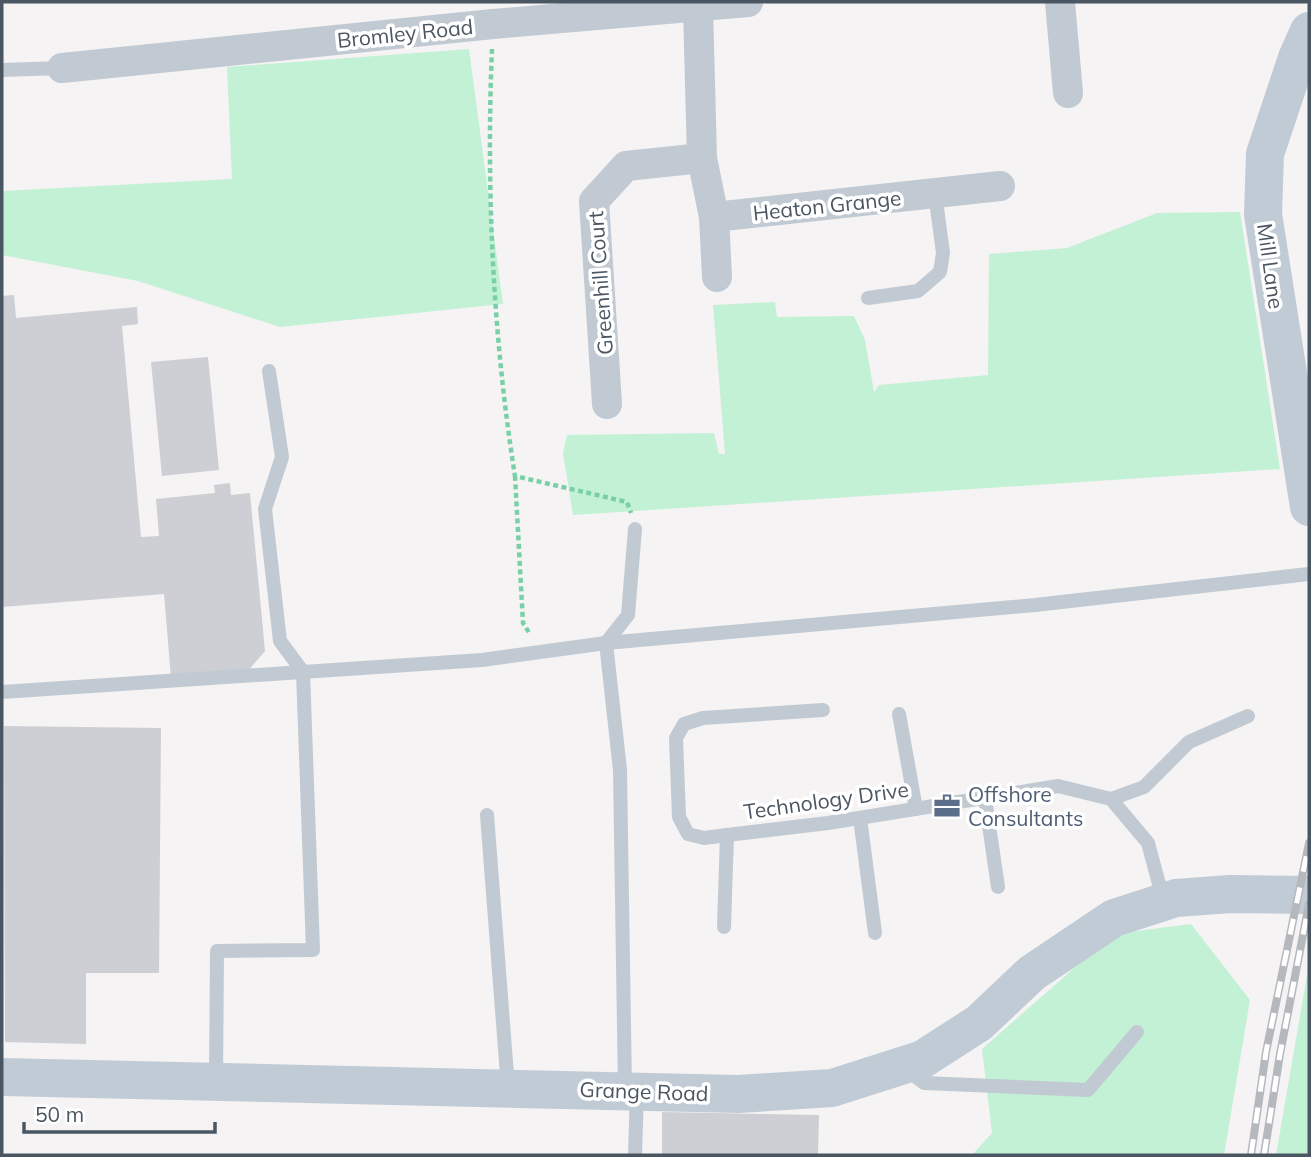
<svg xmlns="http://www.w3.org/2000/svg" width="1311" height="1157" font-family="Mulish,sans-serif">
<rect width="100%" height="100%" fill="#f5f3f3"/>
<g fill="#c3f1d5">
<polygon points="469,49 503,304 280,327 138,281 2,255 2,191 232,179 227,67"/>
<polygon points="1240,212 1280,469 573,515 563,453 567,435 714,433 719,454 725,454 713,305 775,302 777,317 854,316 865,340 874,392 879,385 988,375 989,254 1067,248 1157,213"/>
<polygon points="1191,924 1250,1000 1224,1155 972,1155 992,1133 982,1049 1113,934"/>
<polygon points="1309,964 1309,1155 1276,1155"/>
</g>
<g fill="#cdcfd5">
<polygon points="14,295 16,318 137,307 138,324 122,326 141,537 159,536 156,499 215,493 214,485 230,483 231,495 250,493 265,651 248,671 171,678 164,594 2,607 2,296"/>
<polygon points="208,357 219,470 162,476 151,362"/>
<polygon points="4,726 161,728 159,973 86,973 86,1044 5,1042"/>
<polygon points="662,1112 819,1115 818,1155 662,1155"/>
</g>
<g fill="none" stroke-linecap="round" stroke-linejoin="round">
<g stroke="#7ad0a6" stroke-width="4.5" stroke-dasharray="5 3.5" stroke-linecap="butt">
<path d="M492,49C486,188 493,339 515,476L627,502L631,513"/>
<polyline points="515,476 523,623 530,634"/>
</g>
<g stroke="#c1cad2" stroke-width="14">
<polyline points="2,70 62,68"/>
<polyline points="868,298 918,291 940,272 943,253 935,193"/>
<polyline points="2,692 482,660 606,643 1035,605 1309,574"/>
<polyline points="899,714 916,809"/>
<polyline points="985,798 998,887"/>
<polyline points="1111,799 1144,787 1189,742 1248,716"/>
<polyline points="487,815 508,1088"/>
<polyline points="860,818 875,933"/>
<polyline points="727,835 704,838 688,834 679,817 676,738 684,724 703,718 823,710"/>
<polyline points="724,927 727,835 828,823 1058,786 1111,799 1148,843 1163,899"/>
<polyline points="907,1070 924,1083 1088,1090 1137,1032"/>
<polyline points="216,1080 217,951 313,950 303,672 280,641 265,509 282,457 269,371"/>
<polyline points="625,1089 620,770 606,643 628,615 635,529"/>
<polyline points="635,1155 637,1091"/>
</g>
<g stroke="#c1cad2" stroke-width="30">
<polyline points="1060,2 1068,93"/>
<polyline points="698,8 702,158 714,217"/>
<polyline points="62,68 493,24 748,2"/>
<polyline points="717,277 714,217 1000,186"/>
<polyline points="607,404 594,201 626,166 702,158"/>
</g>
<g stroke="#c1cbd6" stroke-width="38">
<polyline points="1309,31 1297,58 1265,154 1263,214 1309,507"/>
<polyline points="2,1077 738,1094 832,1088 923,1059 979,1023 1032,973 1114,918 1176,898 1230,894 1309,895"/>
</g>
<g stroke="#b5b8bd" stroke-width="8">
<g id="rail">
<polyline points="1251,1155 1266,1052 1309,843"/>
<polyline points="1264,1155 1280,1054 1309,904"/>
</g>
</g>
<use href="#rail" stroke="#fff" stroke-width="5" stroke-dasharray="16" stroke-linecap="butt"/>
</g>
<defs>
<g id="office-bare" transform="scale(2.1)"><path d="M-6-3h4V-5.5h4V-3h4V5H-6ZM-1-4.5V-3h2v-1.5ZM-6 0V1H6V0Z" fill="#5c6f8a" stroke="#fff" stroke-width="2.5" paint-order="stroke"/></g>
</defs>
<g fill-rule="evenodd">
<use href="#office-bare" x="947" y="806"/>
</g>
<g text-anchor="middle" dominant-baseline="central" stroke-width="7" stroke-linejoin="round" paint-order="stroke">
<g font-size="21" fill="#4a5661" stroke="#fff">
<text transform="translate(405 33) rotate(-6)">Bromley Road</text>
<text transform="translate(827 205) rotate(-6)">Heaton Grange</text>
<text transform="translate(1271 266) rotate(82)">Mill Lane</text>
<text transform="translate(600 283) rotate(-94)">Greenhill Court</text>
<text transform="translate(826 800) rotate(-8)">Technology Drive</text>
<text transform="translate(644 1091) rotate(2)">Grange Road</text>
</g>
<g font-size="21" fill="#4e5e75" stroke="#fff" text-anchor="start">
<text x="968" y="794">Offshore<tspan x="968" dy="24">Consultants</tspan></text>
</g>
</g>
<rect width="1311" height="1157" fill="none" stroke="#4a5661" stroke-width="7"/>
<path d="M24 1122v10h191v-10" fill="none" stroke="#4a5661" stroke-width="3.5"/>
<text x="35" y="1122" font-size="21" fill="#4a5661" stroke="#ffffff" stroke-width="5" paint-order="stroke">50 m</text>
</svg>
